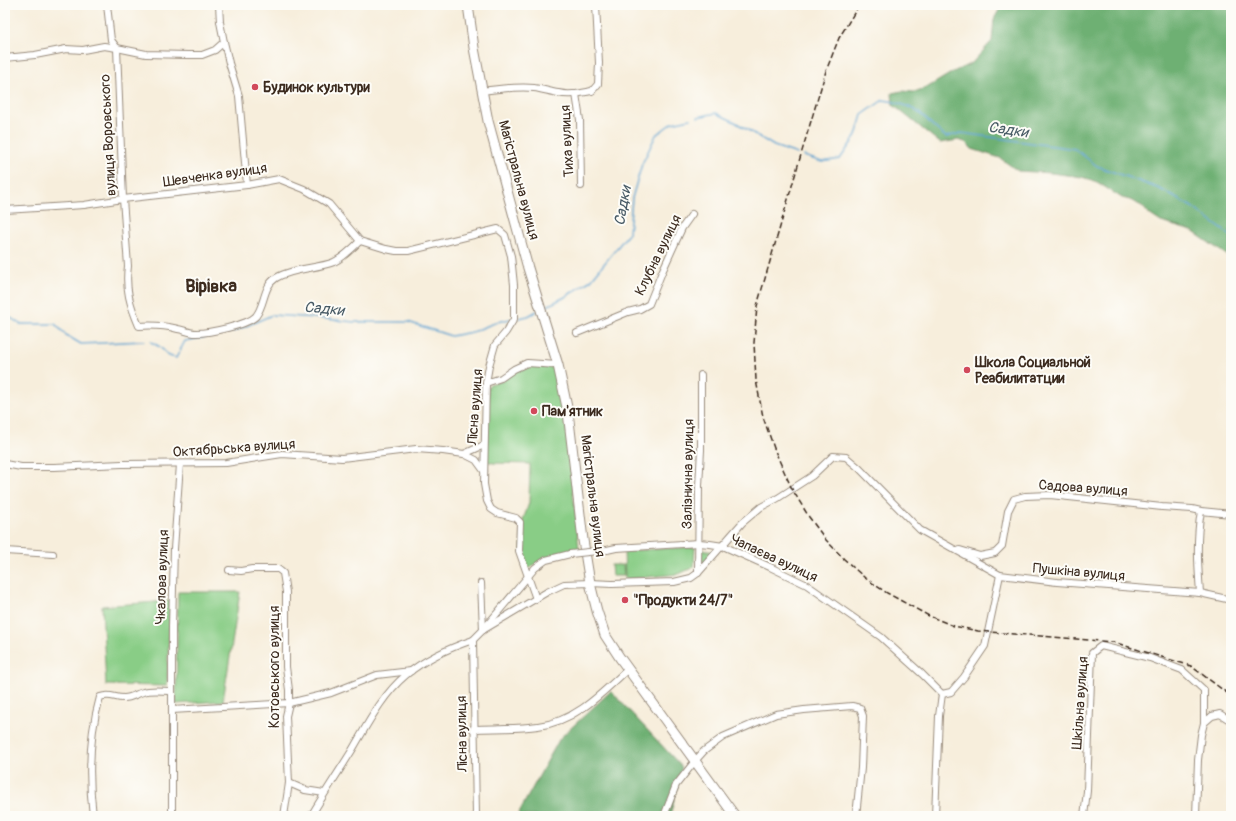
<svg xmlns="http://www.w3.org/2000/svg" width="1236" height="821" font-family="Pangolin,sans-serif">
<rect width="100%" height="100%" fill="#fdfcf7"/>
<filter id="ink" filterUnits="userSpaceOnUse"><feTurbulence type="fractalNoise" baseFrequency=".025" numOctaves="2"/><feDisplacementMap in="SourceGraphic" scale="8" xChannelSelector="R" yChannelSelector="G"/><feConvolveMatrix kernelMatrix="1 2 1 2 8 2 1 2 1" color-interpolation-filters="sRGB"/></filter>
<filter id="wash" filterUnits="userSpaceOnUse"><feTurbulence type="fractalNoise" baseFrequency=".012" numOctaves="4" result="noise"/><feDisplacementMap in="SourceGraphic" scale="16" xChannelSelector="R" yChannelSelector="G"/><feGaussianBlur stdDeviation="0.9" result="paint"/><feColorMatrix in="noise" values="0 0 0 0 0 0 0 0 0 0 0 0 0 0 0 0 0 1.4 0 .05"/><feComposite in="paint" operator="in"/></filter>
<g filter="url(#wash)">
<rect width="100%" height="100%" fill="#f7eedc"/>
<g fill="#89cd86" stroke="#627c52">
<path d="M527,366L556,368L565,413L579,549C561,551 543,556 529,569L522,551V523L529,503L530,464L493,463L486,461L488,387L490,384L503,381L515,371Z"/>
<polygon points="695,547 694,567 679,574 625,579 624,551"/>
<polygon points="701,550 715,552 700,568"/>
<polygon points="611,565 623,565 624,576 612,576"/>
<polygon points="178,592 240,592 223,701 176,704"/>
<polygon points="170,601 167,686 106,685 102,606"/>
</g>
<g fill="#6eb073" stroke="#546d48">
<polygon points="1003,5 1231,5 1231,258 1192,231 1161,222 1149,214 1142,206 1130,200 1122,198 1097,182 1082,177 1051,173 1018,171 1000,158 972,149 965,142 958,140 940,143 893,105 892,93 902,91 914,92 928,87 953,72 972,63 992,41 994,19 999,10"/>
<polygon points="611,691 682,767 670,816 517,816 560,738"/>
</g>
<g fill="none" stroke-linecap="round" stroke-linejoin="round">
<g stroke="#5aa1d0" stroke-width="1.5">
<polyline points="698,117 716,113 735,122 774,146 797,154"/>
<path d="M804,156L822,162L840,159L856,136L862,115L883,100C898,102 914,107 925,118C932,124 938,132 946,137L961,133L1075,149L1097,166L1160,189L1192,207L1231,236"/>
<polyline points="545,307 565,297 591,280 629,233 632,198 642,164 656,135 672,123 690,119"/>
<polyline points="5,314 20,324 55,324 66,335 81,344 144,341"/>
<polyline points="519,318 528,316 537,311"/>
<polyline points="151,342 160,347 169,356 176,358 185,341 235,331 272,315 317,318 354,322 408,322 451,336 472,332 497,322 510,319"/>
</g>
</g>
</g>
<g filter="url(#ink)">
<g fill="none" stroke-linecap="round" stroke-linejoin="round">
<g stroke="#998c7d" stroke-width="8">
<g id="minor">
<path d="M107,5L111,40L117,48L123,199L128,266C125,289 130,305 139,326C152,325 166,326 178,329C184,330 190,333 196,333C209,333 248,325 256,316C265,305 263,286 276,278C292,268 316,269 334,262C344,257 352,249 360,241"/>
<polyline points="219,5 220,22 224,42 229,63 239,96 247,185"/>
<polyline points="5,58 35,55 66,49 83,50 104,46 117,48 146,54 188,55 202,55 215,50 224,42"/>
<path d="M482,91C499,89 517,86 534,88C543,89 550,92 558,93C570,96 581,93 592,91L598,84L599,63L596,5"/>
<polyline points="576,94 580,120 581,186"/>
<polyline points="5,210 84,205 123,199 247,185 279,179 304,189 329,204 360,241 386,249 396,251 408,251 498,229 505,235 511,256 514,285 514,319 506,332 495,345 489,366 486,383 484,484 487,501 491,509 497,513 516,518 520,522 519,551 536,599"/>
<polyline points="577,333 628,312 640,309 649,304 662,272 682,228 692,214"/>
<polyline points="486,383 501,378 514,369 527,363 558,365"/>
<polyline points="484,445 464,454 476,460 484,471"/>
<polyline points="5,464 21,467 54,467 122,464 226,463 282,454 342,458 416,449 443,451 464,454"/>
<polyline points="607,550 616,548 699,543 710,544 723,546 770,567 807,585 881,637 922,674 942,694 939,716 935,816"/>
<polyline points="960,550 980,556 995,553 1002,546 1008,511 1014,499 1025,496 1050,495 1162,507 1192,509 1201,511 1231,514"/>
<polyline points="5,551 53,554"/>
<polyline points="229,570 241,571 252,569 278,569 283,573 286,592 286,667 289,690 289,703 286,716 289,783 284,816"/>
<polyline points="698,573 699,486 701,450 701,375"/>
<polyline points="481,583 483,630"/>
<path d="M1200,593C1198,566 1196,539 1201,511"/>
<polyline points="483,630 547,592 564,584 590,583 612,584 674,582 691,578 698,573 742,523 761,507 778,498 812,476 833,456 846,457 859,468 920,530 1000,575 1057,582 1200,593 1231,600"/>
<polyline points="942,694 951,692 964,677 985,646 1000,575"/>
<polyline points="172,710 289,703 331,693 377,675 411,671"/>
<path d="M473,729C495,728 517,729 538,726C575,722 602,693 628,669"/>
<polyline points="289,783 305,790 324,793"/>
<path d="M93,816C88,776 89,736 100,697C111,693 113,698 124,698C131,698 136,694 143,692C152,689 162,691 172,691"/>
<polyline points="172,816 172,627 174,549 180,464"/>
<path d="M311,816C324,794 338,773 351,752C367,725 382,695 406,675C425,659 449,648 473,640"/>
<polyline points="476,816 473,640 483,630 535,568 546,560 570,554"/>
<polyline points="664,816 676,785 695,761 704,751 723,737 776,714 804,710 852,706 860,708 863,716 861,768 856,816"/>
<polyline points="1084,816 1087,791 1092,653 1101,646 1150,658 1182,670 1204,690 1204,723"/>
<polyline points="1196,816 1198,760 1201,735 1204,723 1212,716 1220,714 1231,721"/>
</g>
</g>
<g stroke="#998c7d" stroke-width="11">
<polyline id="secondary" points="468,5 474,48 488,121 528,268 558,365 568,412 583,540 590,583 597,611 605,635 620,658 735,816"/>
</g>
<use href="#minor" stroke="#fff" stroke-width="6"/>
<use href="#secondary" stroke="#fff" stroke-width="9"/>
<polyline stroke="#3b2a1e" stroke-width="1.5" stroke-dasharray="6 3" stroke-linecap="butt" points="859,5 839,38 826,71 805,141 757,306 754,343 756,380 763,417 775,451 792,489 809,517 826,540 844,559 865,578 887,593 929,616 954,626 978,631 1113,642 1191,666 1231,696"/>
<g stroke="#998c7d" stroke-width="8" stroke-linecap="butt">
<polyline id="minor-bridge" points="570,554 607,550"/>
</g>
<use href="#minor-bridge" stroke="#fff" stroke-width="6"/>
</g>
</g>
<g fill="#d1495b" stroke="#fdfcf7" stroke-width="1.5">
<circle cx="255" cy="87" r="4"/>
<circle cx="967" cy="370" r="4"/>
<circle cx="534" cy="411" r="4"/>
<circle cx="625" cy="600" r="4"/>
</g>
<g text-anchor="middle" dominant-baseline="central" stroke-width="4" stroke-linejoin="round" paint-order="stroke">
<g font-size="14" font-weight="bold" fill="#3b2a1e" stroke="#fdfcf7" text-anchor="start">
<text x="263" y="87">Будинок культури</text>
<text x="975" y="362">Школа Социальной<tspan x="975" dy="16">Реабилитатции</tspan></text>
<text x="542" y="411">Пам'ятник</text>
<text x="633" y="600">"Продукти 24/7"</text>
</g>
<g font-size="14" fill="#3b2a1e" stroke="#fdfcf7">
<text transform="translate(108 135) rotate(-93)">вулиця Воровського</text>
<text transform="translate(567 141) rotate(-93)">Тиха вулиця</text>
<text transform="translate(215 175) rotate(-8)">Шевченка вулиця</text>
<text transform="translate(519 180) rotate(75)">Магістральна вулиця</text>
<text transform="translate(658 255) rotate(-64)">Клубна вулиця</text>
<text transform="translate(475 407) rotate(-86)">Лісна вулиця</text>
<text transform="translate(234 448) rotate(-4)">Октябрьська вулиця</text>
<text transform="translate(688 474) rotate(-89)">Залізнична вулиця</text>
<text transform="translate(1083 488) rotate(4)">Садова вулиця</text>
<text transform="translate(593 496) rotate(83)">Магістральна вулиця</text>
<text transform="translate(774 558) rotate(25)">Чапаєва вулиця</text>
<text transform="translate(1079 572) rotate(5)">Пушкіна вулиця</text>
<text transform="translate(162 577) rotate(-88)">Чкалова вулиця</text>
<text transform="translate(274 667) rotate(-90)">Котовського вулиця</text>
<text transform="translate(1080 703) rotate(-86)">Шкільна вулиця</text>
<text transform="translate(462 734) rotate(-91)">Лісна вулиця</text>
</g>
<g font-size="15" font-style="italic" fill="#475a65" stroke="#fdfcf7">
<text transform="translate(1008 130) rotate(8)">Садки</text>
<text transform="translate(623 206) rotate(-80)">Садки</text>
<text transform="translate(324 309) rotate(5)">Садки</text>
</g>
<g font-size="18" font-weight="bold" fill="#3b2a1e" stroke="#fdfcf7">
<text x="211" y="286">Вірівка</text>
</g>
</g>
<rect width="1236" height="821" fill="none" stroke="#fdfcf7" stroke-width="20"/>
</svg>
